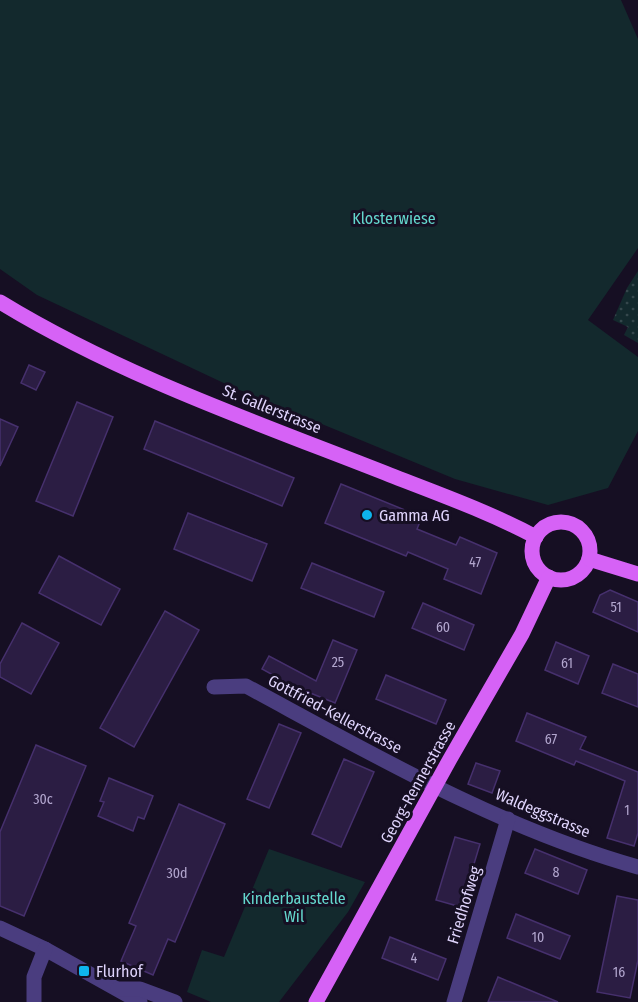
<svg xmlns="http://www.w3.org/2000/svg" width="638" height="1002" font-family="'Fira Sans Condensed',sans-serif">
<defs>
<pattern id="grass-dots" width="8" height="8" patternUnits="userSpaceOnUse" patternTransform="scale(1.5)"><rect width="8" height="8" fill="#13292d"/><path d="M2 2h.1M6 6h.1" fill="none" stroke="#35474c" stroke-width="1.8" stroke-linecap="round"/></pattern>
</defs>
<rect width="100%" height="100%" fill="#160f23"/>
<polygon fill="url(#grass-dots)" points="638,271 638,343 624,335 628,327 613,320 627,288"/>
<g fill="#13292d">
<polygon points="0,0 621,0 638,39 638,248 588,320 638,357 638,431 608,488 548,505 455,479 230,386 37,295 0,269"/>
<polygon points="269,849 365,882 348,912 279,1002 211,1002 187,992 202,950 224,957"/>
</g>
<g fill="#2b1d43" stroke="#46306d" stroke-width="1.5">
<polygon points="29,365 45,372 36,390 21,383"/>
<polygon points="77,402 113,417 73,516 36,501"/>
<polygon points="0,419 18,427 0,466"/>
<polygon points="155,421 294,478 282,506 144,449"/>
<polygon points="341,484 422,517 417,529 456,545 460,537 497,553 481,594 444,579 448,569 408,552 406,556 325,523"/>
<polygon points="188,513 267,544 252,581 174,549"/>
<polygon points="59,556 120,589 101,625 39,593"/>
<polygon points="312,563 384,592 374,617 301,588"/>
<polygon points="610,590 638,602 638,632 593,612 600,595"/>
<polygon points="423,603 474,625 464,650 412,628"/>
<polygon points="165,611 199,630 134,747 100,728"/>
<polygon points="22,623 59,643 31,694 0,677 0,664"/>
<polygon points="333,640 357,650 335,703 293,686 262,669 269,656 316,681"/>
<polygon points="556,642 589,656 578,684 545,670"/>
<polygon points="613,664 638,674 638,707 602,693"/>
<polygon points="386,675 446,700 436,724 376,699"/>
<polygon points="527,713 586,737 580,749 638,772 638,833 634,846 607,838 625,781 576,761 574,765 516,741"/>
<polygon points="279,724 301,733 269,808 247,799"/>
<polygon points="36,745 86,766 24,916 0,906 0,832"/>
<polygon points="344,759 374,772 341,847 312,834"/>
<polygon points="476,763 500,771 492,793 468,784"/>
<polygon points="109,778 153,796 144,819 138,817 133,831 98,816 104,802 100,801"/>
<polygon points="179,804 225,824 175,942 168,939 153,975 121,961 136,926 129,923"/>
<polygon points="455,837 480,844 461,907 436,900"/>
<polygon points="535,849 587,870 578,894 525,873"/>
<polygon points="617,896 638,900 638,960 630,998 597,992"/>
<polygon points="516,914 570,936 560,959 507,938"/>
<polygon points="390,937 446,959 438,980 382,958"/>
<polygon points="498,977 558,1002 488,1002"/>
</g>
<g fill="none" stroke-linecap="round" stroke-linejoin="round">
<g stroke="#4a3d7f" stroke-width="15">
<path d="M214,687L246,686C372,754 499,828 638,867"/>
<polyline points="0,928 45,949 140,1002"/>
<polyline points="118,989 140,989 175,1002"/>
<polyline points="34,1002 34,977 45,949"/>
<polyline points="454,1002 508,819"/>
</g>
<g stroke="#d662f6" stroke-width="15">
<path d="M0,302C121,376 258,423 390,475C439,494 489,512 536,537"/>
<circle cx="561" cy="551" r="29"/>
<polyline points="589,559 638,574"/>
<polyline points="316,1002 450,759 522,634 549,577"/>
</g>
</g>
<g fill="#0eb4ee" stroke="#160f23" stroke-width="2">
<circle cx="367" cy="515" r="6"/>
<rect x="78" y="965" width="12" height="12" rx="3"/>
</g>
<g text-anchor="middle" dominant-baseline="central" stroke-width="6" stroke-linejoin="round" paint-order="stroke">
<g font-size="14" fill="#b2a6ce">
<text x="475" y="562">47</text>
<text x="616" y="607">51</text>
<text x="443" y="627">60</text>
<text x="338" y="662">25</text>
<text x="567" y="663">61</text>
<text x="551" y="739">67</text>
<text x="43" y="799">30c</text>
<text x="627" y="810">1</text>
<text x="556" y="872">8</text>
<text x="177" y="873">30d</text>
<text x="538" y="937">10</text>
<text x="414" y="958">4</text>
<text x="619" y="972">16</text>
</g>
<g font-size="16" fill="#64d8ce" stroke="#160f23">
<text x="394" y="218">Klosterwiese</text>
<text x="294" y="898">Kinderbaustelle<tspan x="294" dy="18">Wil</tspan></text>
</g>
<g font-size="16" fill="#dfd4fc" stroke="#160f23">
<text transform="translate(272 409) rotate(22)">St. Gallerstrasse</text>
<text transform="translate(335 714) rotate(28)">Gottfried-Kellerstrasse</text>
<text transform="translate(418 782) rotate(-61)">Georg-Rennerstrasse</text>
<text transform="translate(543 813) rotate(23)">Waldeggstrasse</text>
<text transform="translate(464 905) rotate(-73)">Friedhofweg</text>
</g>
<g font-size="16" fill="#dfd4fc" stroke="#160f23" text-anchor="start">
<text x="379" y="515">Gamma AG</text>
<text x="96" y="971">Flurhof</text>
</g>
</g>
</svg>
